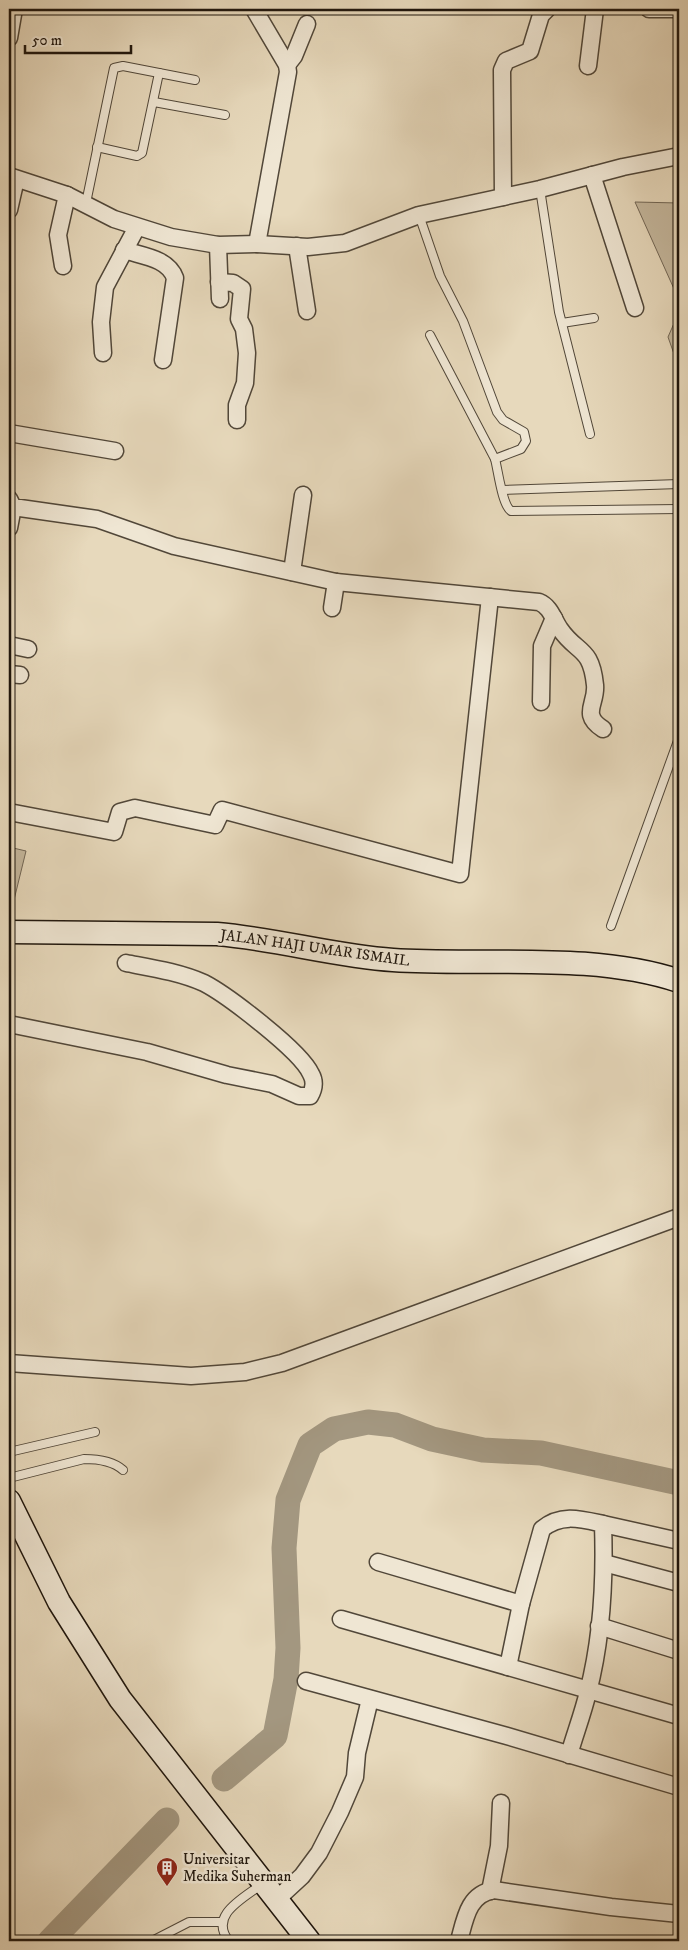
<svg xmlns="http://www.w3.org/2000/svg" width="688" height="1950" font-family="'IM FELL DW Pica',serif">
<rect width="100%" height="100%" fill="#e7d9bc"/>
<filter id="stains"><feTurbulence type="fractalNoise" baseFrequency=".004" numOctaves="4"/><feColorMatrix values="0 0 0 0 .2 0 0 0 0 .09 0 0 0 0 .02 0 0 0 .5 -.17"/></filter>
<radialGradient id="worn" r=".72"><stop offset=".6" stop-color="#630" stop-opacity="0"/><stop offset="1" stop-color="#630" stop-opacity=".3"/></radialGradient>
<g fill="#c5b89e" stroke="#726756">
<polygon points="635,202 679,203 679,300"/>
<polygon points="679,312 679,368 668,337"/>
<polygon points="9,847 26,851 13,904 9,903"/>
</g>
<g fill="none" stroke-linecap="round" stroke-linejoin="round">
<g stroke="#a39780" stroke-width="25">
<polyline points="224,1779 275,1736 286,1679 288,1648 284,1548 288,1500 310,1445 334,1429 368,1422 395,1425 432,1439 483,1450 541,1453 679,1483"/>
<polyline points="50,1941 167,1820"/>
</g>
<g stroke="#514739" stroke-width="10">
<g id="service">
<polyline points="154,102 225,115"/>
<polyline points="97,147 137,156 142,153 159,73"/>
<polyline points="540,189 559,312 590,434"/>
<polyline points="86,203 114,68 123,66 195,80"/>
<polyline points="419,215 440,276 463,321 497,412 503,420 524,432 526,441 521,449 495,459 430,335"/>
<polyline points="562,323 594,318"/>
<path d="M495,459C498,470 502,505 511,511L679,509"/>
<polyline points="503,490 679,484"/>
<polyline points="611,926 679,738"/>
<polyline points="9,1452 95,1432"/>
<path d="M9,1478L84,1459C97,1459 113,1461 123,1470"/>
<polyline points="152,1941 189,1922 222,1922"/>
<path d="M229,1941C208,1915 244,1898 262,1884"/>
</g>
</g>
<g stroke="#514739" stroke-width="19">
<g id="minor">
<polyline points="254,9 287,65 288,72 257,244"/>
<polyline points="649,9 679,9"/>
<polyline points="9,38 14,9"/>
<polyline points="287,65 294,56 307,24"/>
<polyline points="588,66 595,9"/>
<polyline points="592,175 635,308"/>
<polyline points="9,176 67,195 114,219 171,237 218,245 257,244 308,247 345,243 419,215 540,189 623,167 679,156"/>
<polyline points="503,197 502,70 506,61 530,51 541,15 547,9"/>
<polyline points="9,210 16,179"/>
<polyline points="218,245 220,299"/>
<polyline points="297,246 307,311"/>
<path d="M124,250C142,256 168,258 175,278L163,360"/>
<polyline points="63,266 58,235 67,195"/>
<polyline points="219,282 233,283 242,289 239,319 244,329 247,353 245,383 237,405 237,420"/>
<polyline points="103,353 101,322 105,287 137,227"/>
<polyline points="9,433 115,451"/>
<path d="M9,499L13,507L97,519L174,546L336,582L539,602C551,607 553,619 560,629C577,654 591,646 595,685C597,704 580,714 603,729"/>
<polyline points="9,528 13,507"/>
<polyline points="292,572 303,495"/>
<polyline points="332,608 336,582"/>
<polyline points="9,645 28,649"/>
<polyline points="9,674 20,675"/>
<polyline points="541,702 542,646 554,618"/>
<polyline points="9,812 114,832 120,812 135,808 215,825 222,810 460,874 490,597"/>
<path d="M9,1024L147,1052L227,1075L272,1084L299,1096H310C314,1089 315,1081 311,1074C301,1051 227,995 204,983C179,972 152,968 126,963"/>
<polyline points="9,1363 191,1376 245,1372 282,1363 679,1217"/>
<polyline points="603,1524 679,1541"/>
<polyline points="378,1562 521,1604"/>
<polyline points="604,1563 679,1583"/>
<polyline points="341,1619 679,1716"/>
<polyline points="599,1626 679,1651"/>
<path d="M508,1667L521,1604L542,1529C561,1513 581,1519 603,1524C605,1580 602,1638 588,1692C583,1713 575,1734 569,1755"/>
<polyline points="306,1681 507,1736 679,1787"/>
<polyline points="490,1891 499,1846 501,1803"/>
<polyline points="276,1900 302,1876 319,1853 340,1812 355,1777 357,1753 370,1699"/>
<path d="M459,1941C465,1919 468,1894 494,1890L611,1907L679,1914"/>
</g>
</g>
<g stroke="#1f160d" stroke-width="25">
<g id="secondary">
<path d="M9,932L217,934C277,939 334,956 393,960C485,966 592,952 679,981"/>
<polyline points="9,1501 59,1602 120,1699 309,1941"/>
</g>
</g>
<use href="#service" stroke="#efe6d3" stroke-width="8"/>
<use href="#minor" stroke="#efe6d3" stroke-width="16"/>
<use href="#secondary" stroke="#efe6d3" stroke-width="22"/>
</g>
<defs>
<g id="building-pin" transform="scale(1.125)"><path d="M0 17L-7.5 6A9.5 9.5 0 1 1 7.5 6Z" fill="#8f2418" stroke="#efe6d3"/><path d="M-4-6H4V6H1V3H-1V6H-4ZM-2.5-4.3h1.7v1.8h-1.7ZM.8-4.3h1.7v1.8H.8ZM-2.5-1h1.7V.8h-1.7ZM.8-1h1.7V.8H.8Z" fill="#fff"/></g>
</defs>
<g fill-rule="evenodd">
<use href="#building-pin" x="167" y="1868"/>
</g>
<g text-anchor="middle" dominant-baseline="central" stroke-width="5" stroke-linejoin="round" paint-order="stroke">
<g font-size="15" fill="#1f160d" stroke="#efe6d3">
<text transform="translate(315 948) rotate(8)">JALAN HAJI UMAR ISMAIL</text>
</g>
<g font-size="15" fill="#1f160d" stroke="#efe6d3" text-anchor="start">
<text x="183" y="1859">Universitar<tspan x="183" dy="17">Medika Suherman</tspan></text>
</g>
</g>
<rect width="688" height="1950" fill="none" stroke="#e7d9bc" stroke-width="30"/>
<rect x="10" y="10" width="668" height="1930" fill="none" stroke="#1f160d" stroke-width="2.5"/>
<rect x="15" y="15" width="658" height="1920" fill="none" stroke="#1f160d"/>
<path d="M25 45v8h106v-8" fill="none" stroke="#1f160d" stroke-width="2.5"/>
<text x="32" y="45" font-size="15" fill="#1f160d" stroke="#efe6d3" stroke-width="4" paint-order="stroke">50 m</text>
<rect width="100%" height="100%" filter="url(#stains)"/>
<rect width="100%" height="100%" fill="url(#worn)"/>
</svg>
